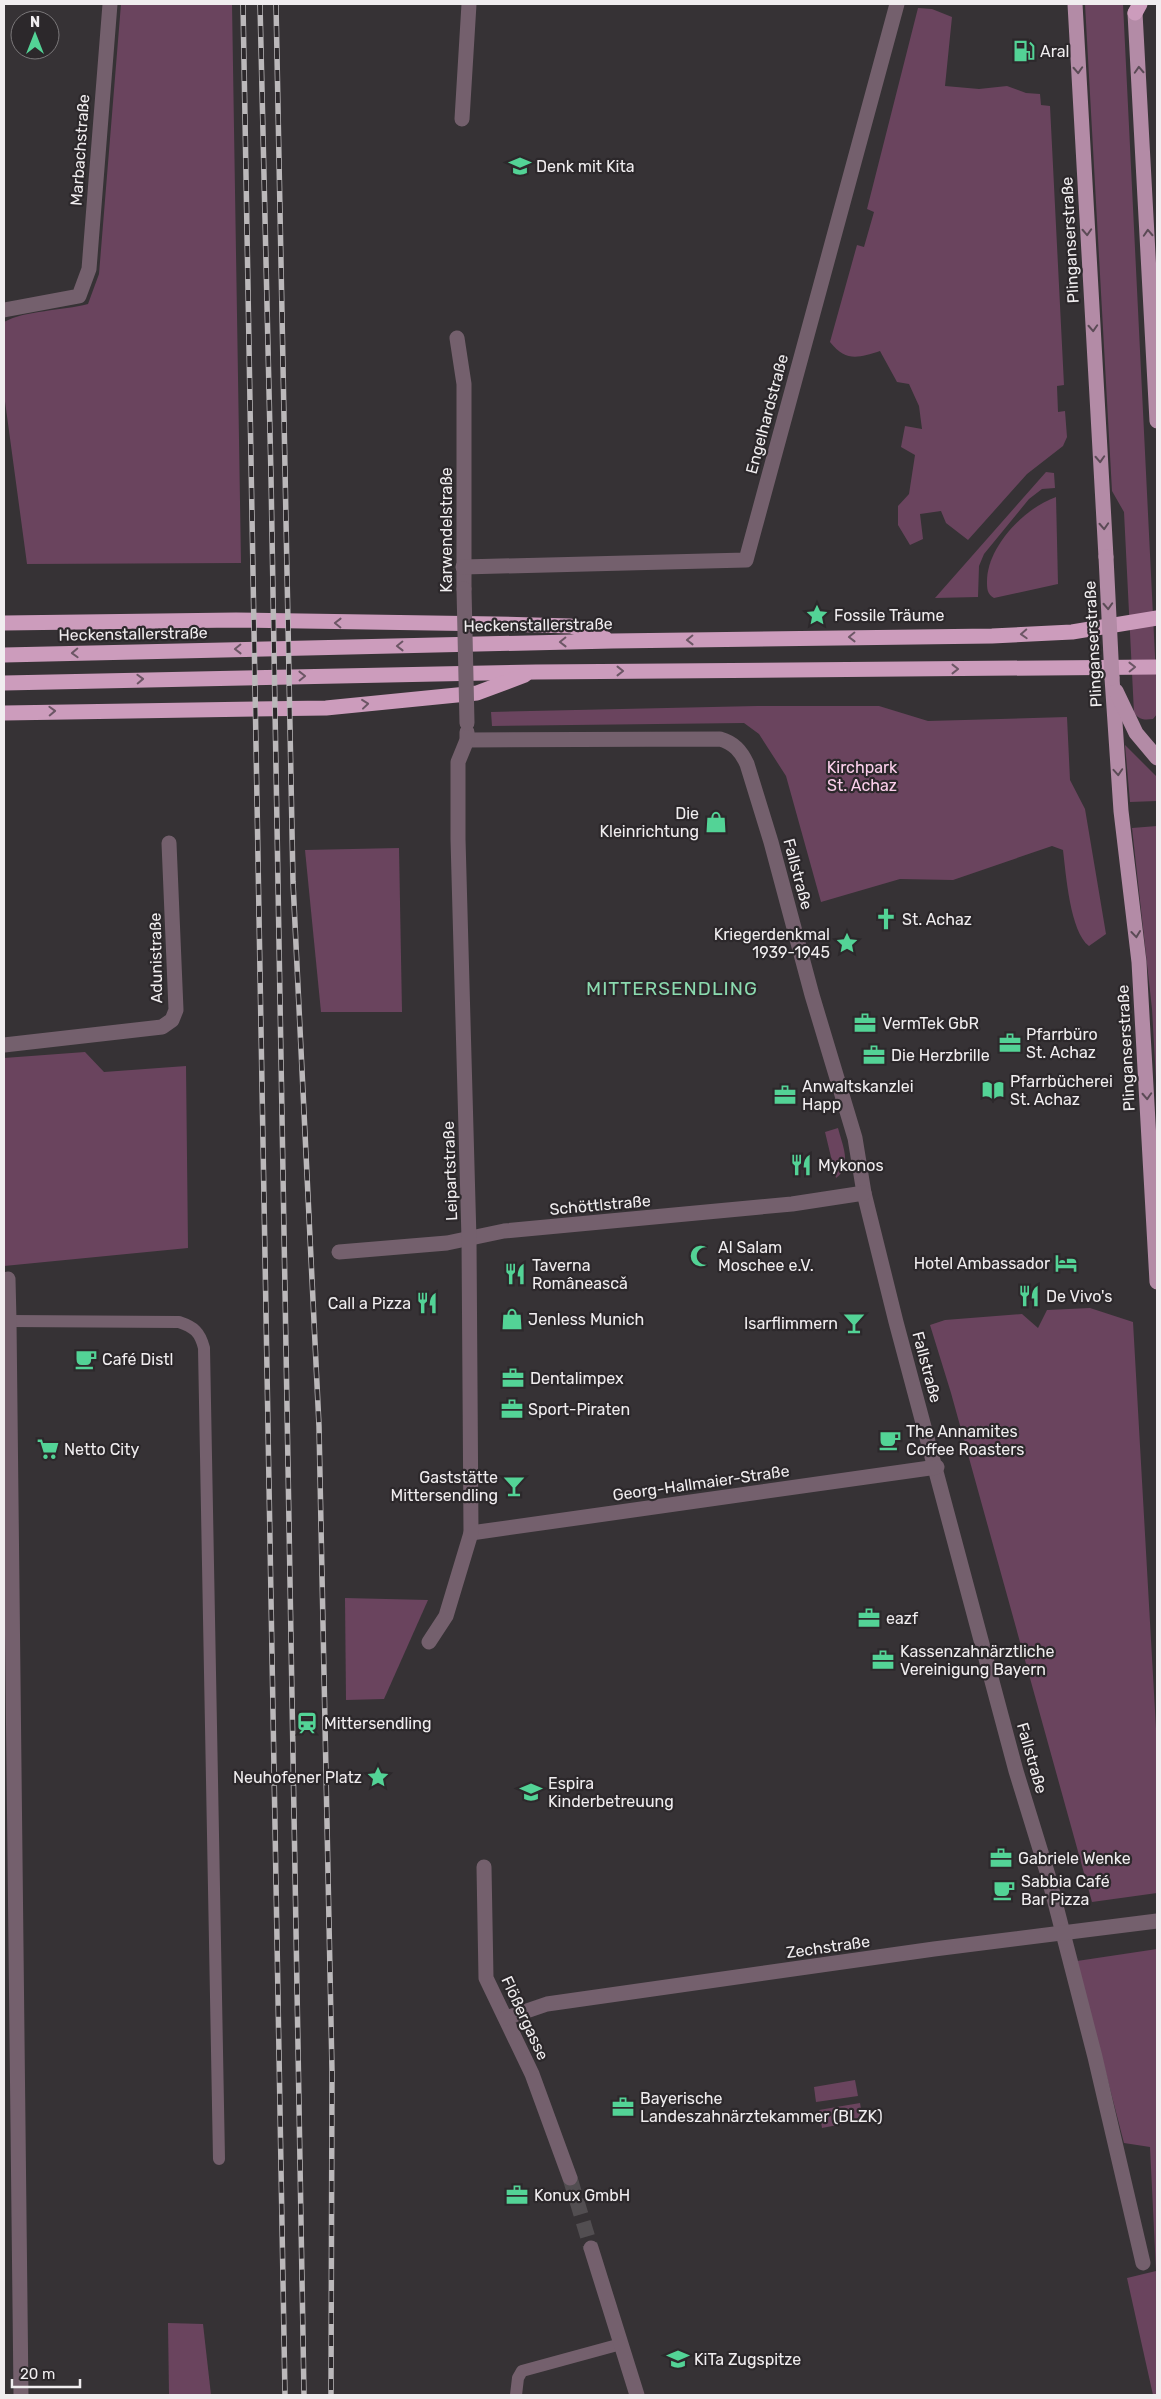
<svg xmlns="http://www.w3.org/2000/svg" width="1161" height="2399" font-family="Rubik,sans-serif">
<rect width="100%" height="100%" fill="#363235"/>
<g fill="#6a445e">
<path d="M121,4H232L241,563L27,564L4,394V322C26,310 62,311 88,304L99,274Z"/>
<path d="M1085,4H1123L1157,697V714L1153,719C1144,720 1140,720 1134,713L1124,512L1112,491Z"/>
<path d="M918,8L932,9L952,17L945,86L979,89L1007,86L1026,93L1040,94L1041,105L1050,106L1064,385L1057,386L1058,412L1065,411L1067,437L1063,446L1027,474L968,540L946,523L941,511L920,514L923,539L910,545L898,525V506L909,494L915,455L901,447L905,426L922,429L919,406L909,384L897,382L880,351C858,358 846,362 830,342L857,245L864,247L874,212L867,209Z"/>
<polygon points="1046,472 1054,473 1055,488 1042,489 1029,499 984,554 979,566 978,597 935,598"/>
<path d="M1056,497L1058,584L994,598C987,594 987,589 987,581C987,547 1024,508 1056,497Z"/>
<path d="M757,706H879L928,721L1067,717L1070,780L1085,809L1106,934L1089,946C1070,932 1066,874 1063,850L1052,846L953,880L900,879L821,902L786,776L759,734L744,723L492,726L491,712Z"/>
<polygon points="1125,745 1157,777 1157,801 1130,802"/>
<polygon points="1157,826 1157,1098 1152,1009 1132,828"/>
<polygon points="399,848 402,1012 321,1012 305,850"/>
<polygon points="85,1052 104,1072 186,1066 188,1248 4,1266 4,1058"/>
<path d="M838,1128C842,1144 853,1166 836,1178L825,1132Z"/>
<polygon points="1090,1308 1133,1322 1157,1746 1157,1893 1092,1902 951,1393 930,1325 945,1320 1022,1314 1038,1328 1047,1310"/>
<polygon points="345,1598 428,1600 384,1699 346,1700"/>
<polygon points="1157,1949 1157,2395 1153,2395 1127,2278 1156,2271 1150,2147 1124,2143 1077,1961"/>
<polygon points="855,2080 858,2096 816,2102 814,2087"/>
<polygon points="860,2103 863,2120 822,2128 819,2110"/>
<polygon points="168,2323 203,2324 211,2395 169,2395"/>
</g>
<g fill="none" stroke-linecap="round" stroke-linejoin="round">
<polyline stroke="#524e51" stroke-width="15" stroke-dasharray="15 8" stroke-linecap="butt" points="570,2178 591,2248"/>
<g stroke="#74606d" stroke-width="12">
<path d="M9,1321L179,1322C194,1327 200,1332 204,1348L219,2159"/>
<polyline points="516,2395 518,2378 522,2371 621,2344"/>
</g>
<g stroke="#74606d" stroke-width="15">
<polyline points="462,119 469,4"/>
<polyline points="4,310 79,296 89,269 110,4"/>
<polyline points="457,338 464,384 464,589"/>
<polyline points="463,567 746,560 897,4"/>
<path d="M467,740L720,739C734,743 741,751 747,764L771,842L812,995L855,1138L864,1193L896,1322L1016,1771L1048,1875L1095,2057L1143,2263"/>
<polyline points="4,1045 162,1027 172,1020 176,1010 169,843"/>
<polyline points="339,1252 447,1243 504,1231 792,1204 864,1193"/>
<polyline points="4,1280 8,1279 9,1321 21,2395"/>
<polyline points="471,1533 937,1467"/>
<polyline points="429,1642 446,1616 471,1533 469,1239 458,839 458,762 467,740 467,732"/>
<polyline points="484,1867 486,1978 532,2074 570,2178"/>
<polyline points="506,2018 547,2004 934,1949 1157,1921"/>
<polyline points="591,2248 637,2395"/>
</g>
<g stroke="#b38ba6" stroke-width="15">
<polyline points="1075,4 1106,557"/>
<polyline points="1135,13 1157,421"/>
<polyline points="1112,678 1121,811 1139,962 1157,1282"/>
<polyline points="1116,691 1136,733 1157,758"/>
</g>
<g stroke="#cc9cbc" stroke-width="15">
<polyline points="1135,13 1140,4"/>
<polyline points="4,623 236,620 496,624 571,626 605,638"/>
<polyline points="4,655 612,641 992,636 1072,632 1157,618"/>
<polyline points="4,683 536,672 1157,667"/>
<polyline points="4,713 326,708 477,693 525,675"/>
</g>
<g stroke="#bbb8ba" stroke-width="5.5">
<g id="rail">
<polyline points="243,4 285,2395"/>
<polyline points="260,4 271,476 304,2395"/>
<polyline points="276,4 293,882 319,1426 332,2071 331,2395"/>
</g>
</g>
<use href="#rail" stroke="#2c282b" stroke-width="4" stroke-dasharray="11" stroke-linecap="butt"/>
<polyline stroke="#74606d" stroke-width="15" points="464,589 467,723"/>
<polyline stroke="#b38ba6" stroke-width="15" points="1106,557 1112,678"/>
</g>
<defs><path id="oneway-chevron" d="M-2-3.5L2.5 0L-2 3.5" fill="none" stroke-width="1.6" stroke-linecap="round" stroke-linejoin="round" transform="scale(1.25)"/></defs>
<g stroke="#5b4b56">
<use href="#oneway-chevron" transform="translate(1078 70) rotate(87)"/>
<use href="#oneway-chevron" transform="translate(1139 70) rotate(-93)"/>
<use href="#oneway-chevron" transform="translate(1087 232) rotate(87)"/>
<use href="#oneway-chevron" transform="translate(1148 233) rotate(-93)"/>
<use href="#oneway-chevron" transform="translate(1093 328) rotate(87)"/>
<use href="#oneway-chevron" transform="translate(1100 459) rotate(87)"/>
<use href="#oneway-chevron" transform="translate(1104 526) rotate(87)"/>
<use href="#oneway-chevron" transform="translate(1108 606) rotate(87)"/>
<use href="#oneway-chevron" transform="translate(1118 772) rotate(86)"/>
<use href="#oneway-chevron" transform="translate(1136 934) rotate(84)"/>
<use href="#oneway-chevron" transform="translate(1147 1096) rotate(87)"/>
</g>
<g stroke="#6c5665">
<use href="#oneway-chevron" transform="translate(338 623) rotate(-179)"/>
<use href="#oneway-chevron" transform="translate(1024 634) rotate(177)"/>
<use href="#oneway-chevron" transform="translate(852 637) rotate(179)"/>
<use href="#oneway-chevron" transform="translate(690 640) rotate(179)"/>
<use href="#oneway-chevron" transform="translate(563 642) rotate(179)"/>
<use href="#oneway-chevron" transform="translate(400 646) rotate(179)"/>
<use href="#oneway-chevron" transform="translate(238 649) rotate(179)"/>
<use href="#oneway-chevron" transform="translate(75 653) rotate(178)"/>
<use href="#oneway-chevron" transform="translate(1132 667) rotate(-1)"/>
<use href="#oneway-chevron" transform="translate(955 669)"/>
<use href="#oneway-chevron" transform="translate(620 671)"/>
<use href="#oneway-chevron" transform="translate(302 676) rotate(-1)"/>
<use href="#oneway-chevron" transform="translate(140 679) rotate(-2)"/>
<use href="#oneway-chevron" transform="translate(365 704) rotate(-6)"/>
<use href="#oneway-chevron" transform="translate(52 711) rotate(-2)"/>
</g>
<defs>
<g id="fuel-bare" transform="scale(1.725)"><path d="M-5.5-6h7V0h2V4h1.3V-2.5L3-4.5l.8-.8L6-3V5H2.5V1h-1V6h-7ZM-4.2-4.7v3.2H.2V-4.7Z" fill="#53d396" stroke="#2c282b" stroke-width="2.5" paint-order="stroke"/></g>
<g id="school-bare" transform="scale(1.725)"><path d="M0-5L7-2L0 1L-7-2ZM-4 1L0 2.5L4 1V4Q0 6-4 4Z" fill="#53d396" stroke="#2c282b" stroke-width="2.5" paint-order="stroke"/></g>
<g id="sight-bare" transform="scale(1.725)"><path d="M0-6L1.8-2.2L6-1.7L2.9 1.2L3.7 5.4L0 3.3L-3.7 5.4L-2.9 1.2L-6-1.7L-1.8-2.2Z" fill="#53d396" stroke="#2c282b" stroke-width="2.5" paint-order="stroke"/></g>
<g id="shop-bare" transform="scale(1.725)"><path d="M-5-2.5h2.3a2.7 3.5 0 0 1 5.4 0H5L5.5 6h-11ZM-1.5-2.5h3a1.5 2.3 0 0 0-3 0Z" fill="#53d396" stroke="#2c282b" stroke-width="2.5" paint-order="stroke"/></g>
<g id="church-bare" transform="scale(1.725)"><path d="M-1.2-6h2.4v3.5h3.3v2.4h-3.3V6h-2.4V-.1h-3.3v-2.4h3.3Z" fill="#53d396" stroke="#2c282b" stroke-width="2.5" paint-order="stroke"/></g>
<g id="office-bare" transform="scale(1.725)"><path d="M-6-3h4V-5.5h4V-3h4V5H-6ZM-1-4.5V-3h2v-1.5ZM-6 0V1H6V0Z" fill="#53d396" stroke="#2c282b" stroke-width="2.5" paint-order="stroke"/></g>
<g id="library-bare" transform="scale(1.725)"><path d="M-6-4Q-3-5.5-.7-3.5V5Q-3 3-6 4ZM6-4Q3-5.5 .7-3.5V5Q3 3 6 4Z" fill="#53d396" stroke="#2c282b" stroke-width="2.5" paint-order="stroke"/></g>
<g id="restaurant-bare" transform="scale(1.725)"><path d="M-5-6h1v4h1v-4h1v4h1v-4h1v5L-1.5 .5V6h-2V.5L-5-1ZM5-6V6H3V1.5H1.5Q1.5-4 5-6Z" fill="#53d396" stroke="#2c282b" stroke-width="2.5" paint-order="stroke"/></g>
<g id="mosque-bare" transform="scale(1.725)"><path d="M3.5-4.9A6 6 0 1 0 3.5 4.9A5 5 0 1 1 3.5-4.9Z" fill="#53d396" stroke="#2c282b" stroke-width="2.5" paint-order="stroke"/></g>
<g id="hotel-bare" transform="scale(1.725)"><path d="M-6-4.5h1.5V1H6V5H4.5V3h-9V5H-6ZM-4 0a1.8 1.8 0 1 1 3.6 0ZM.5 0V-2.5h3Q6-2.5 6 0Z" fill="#53d396" stroke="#2c282b" stroke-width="2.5" paint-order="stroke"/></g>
<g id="bar-bare" transform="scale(1.725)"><path d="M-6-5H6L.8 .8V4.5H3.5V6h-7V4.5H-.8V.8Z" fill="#53d396" stroke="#2c282b" stroke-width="2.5" paint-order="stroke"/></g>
<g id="cafe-bare" transform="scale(1.725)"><path d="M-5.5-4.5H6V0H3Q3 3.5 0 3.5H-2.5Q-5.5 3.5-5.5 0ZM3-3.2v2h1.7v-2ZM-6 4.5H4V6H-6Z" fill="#53d396" stroke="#2c282b" stroke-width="2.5" paint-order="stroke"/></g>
<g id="supermarket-bare" transform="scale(1.725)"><path d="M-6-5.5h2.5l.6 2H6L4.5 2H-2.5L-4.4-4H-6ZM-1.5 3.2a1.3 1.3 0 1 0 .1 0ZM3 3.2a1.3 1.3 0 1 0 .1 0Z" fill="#53d396" stroke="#2c282b" stroke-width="2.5" paint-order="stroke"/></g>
<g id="station-bare" transform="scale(1.725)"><path d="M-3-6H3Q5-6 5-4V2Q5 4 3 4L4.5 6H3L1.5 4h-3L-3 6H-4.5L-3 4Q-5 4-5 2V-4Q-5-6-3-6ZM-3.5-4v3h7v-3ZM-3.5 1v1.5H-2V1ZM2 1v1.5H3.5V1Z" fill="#53d396" stroke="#2c282b" stroke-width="2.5" paint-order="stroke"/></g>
</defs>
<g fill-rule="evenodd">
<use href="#fuel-bare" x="1024" y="51"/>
<use href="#school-bare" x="520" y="166"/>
<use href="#sight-bare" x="817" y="615"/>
<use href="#shop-bare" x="716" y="822"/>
<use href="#church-bare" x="886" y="919"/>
<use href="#sight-bare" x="847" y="943"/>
<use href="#office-bare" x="865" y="1023"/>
<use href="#office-bare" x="1010" y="1043"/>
<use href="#office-bare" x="874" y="1055"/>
<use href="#library-bare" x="993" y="1090"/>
<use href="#office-bare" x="785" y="1095"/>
<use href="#restaurant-bare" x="801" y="1165"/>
<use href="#mosque-bare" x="701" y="1256"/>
<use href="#hotel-bare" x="1066" y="1263"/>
<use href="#restaurant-bare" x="515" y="1274"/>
<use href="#restaurant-bare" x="1029" y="1296"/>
<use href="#restaurant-bare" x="427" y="1303"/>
<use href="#shop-bare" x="512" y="1319"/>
<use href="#bar-bare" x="854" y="1323"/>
<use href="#cafe-bare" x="86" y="1359"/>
<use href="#office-bare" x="513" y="1378"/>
<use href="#office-bare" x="512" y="1409"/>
<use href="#cafe-bare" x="890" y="1440"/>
<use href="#supermarket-bare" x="48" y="1449"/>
<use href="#bar-bare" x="514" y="1486"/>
<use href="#office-bare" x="869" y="1618"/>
<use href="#office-bare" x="883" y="1660"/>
<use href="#station-bare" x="307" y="1723"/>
<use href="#sight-bare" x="378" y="1777"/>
<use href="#school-bare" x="531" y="1792"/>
<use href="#office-bare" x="1001" y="1858"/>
<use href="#cafe-bare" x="1004" y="1890"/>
<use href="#office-bare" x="623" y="2107"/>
<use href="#office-bare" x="517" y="2195"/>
<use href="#school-bare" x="678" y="2359"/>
</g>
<g text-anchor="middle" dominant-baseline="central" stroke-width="4.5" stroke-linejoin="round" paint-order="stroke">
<g font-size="16" fill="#f0edef" stroke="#2c282b" text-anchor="start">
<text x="1040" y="51">Aral</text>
<text x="536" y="166">Denk mit Kita</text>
<text x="834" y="615">Fossile Träume</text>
<text x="699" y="813" text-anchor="end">Die<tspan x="699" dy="18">Kleinrichtung</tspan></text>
<text x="902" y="919">St. Achaz</text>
<text x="830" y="934" text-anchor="end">Kriegerdenkmal<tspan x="830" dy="18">1939-1945</tspan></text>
<text x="882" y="1023">VermTek GbR</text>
<text x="1026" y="1034">Pfarrbüro<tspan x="1026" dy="18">St. Achaz</tspan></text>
<text x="891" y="1055">Die Herzbrille</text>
<text x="1010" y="1081">Pfarrbücherei<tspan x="1010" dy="18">St. Achaz</tspan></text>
<text x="802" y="1086">Anwaltskanzlei<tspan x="802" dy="18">Happ</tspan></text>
<text x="818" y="1165">Mykonos</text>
<text x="718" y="1247">Al Salam<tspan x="718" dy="18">Moschee e.V.</tspan></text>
<text x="1050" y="1263" text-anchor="end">Hotel Ambassador</text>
<text x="532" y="1265">Taverna<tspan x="532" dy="18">Româneascǎ</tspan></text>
<text x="1046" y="1296">De Vivo's</text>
<text x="411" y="1303" text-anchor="end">Call a Pizza</text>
<text x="528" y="1319">Jenless Munich</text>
<text x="838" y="1323" text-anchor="end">Isarflimmern</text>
<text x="102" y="1359">Café Distl</text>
<text x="530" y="1378">Dentalimpex</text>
<text x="528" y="1409">Sport-Piraten</text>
<text x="906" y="1431">The Annamites<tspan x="906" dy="18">Coffee Roasters</tspan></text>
<text x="64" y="1449">Netto City</text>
<text x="498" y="1477" text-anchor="end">Gaststätte<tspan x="498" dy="18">Mittersendling</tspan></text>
<text x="886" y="1618">eazf</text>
<text x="900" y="1651">Kassenzahnärztliche<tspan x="900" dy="18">Vereinigung Bayern</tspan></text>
<text x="324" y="1723">Mittersendling</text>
<text x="362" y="1777" text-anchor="end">Neuhofener Platz</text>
<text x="548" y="1783">Espira<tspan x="548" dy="18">Kinderbetreuung</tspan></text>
<text x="1018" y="1858">Gabriele Wenke</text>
<text x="1021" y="1881">Sabbia Café<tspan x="1021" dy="18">Bar Pizza</tspan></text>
<text x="640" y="2098">Bayerische<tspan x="640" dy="18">Landeszahnärztekammer (BLZK)</tspan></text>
<text x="534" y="2195">Konux GmbH</text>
<text x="694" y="2359">KiTa Zugspitze</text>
</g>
<g font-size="16" fill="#f0edef" stroke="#2c282b">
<text transform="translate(80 150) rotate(-86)">Marbachstraße</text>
<text transform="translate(1070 240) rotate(-93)">Plinganserstraße</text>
<text transform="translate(767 414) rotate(-75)">Engelhardstraße</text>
<text transform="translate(446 530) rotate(-90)">Karwendelstraße</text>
<text transform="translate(538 625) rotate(-1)">Heckenstallerstraße</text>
<text transform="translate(133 634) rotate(-1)">Heckenstallerstraße</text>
<text transform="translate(1093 644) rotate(-93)">Plinganserstraße</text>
<text transform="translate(798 874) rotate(75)">Fallstraße</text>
<text transform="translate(156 958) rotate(-91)">Adunistraße</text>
<text transform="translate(1126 1048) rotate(-93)">Plinganserstraße</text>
<text transform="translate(450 1171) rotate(-92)">Leipartstraße</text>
<text transform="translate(600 1205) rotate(-5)">Schöttlstraße</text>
<text transform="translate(927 1367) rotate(75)">Fallstraße</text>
<text transform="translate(701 1483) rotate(-8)">Georg-Hallmaier-Straße</text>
<text transform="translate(1032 1758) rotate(74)">Fallstraße</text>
<text transform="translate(828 1947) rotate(-8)">Zechstraße</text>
<text transform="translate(525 2018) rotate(65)">Flößergasse</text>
</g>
<g font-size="16" fill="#fcd0ec" stroke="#2c282b">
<text x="862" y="767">Kirchpark<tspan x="862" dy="18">St. Achaz</tspan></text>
</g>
<g font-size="19" letter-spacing="1" fill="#8bdaaf" stroke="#2c282b">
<text x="672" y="988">MITTERSENDLING</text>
</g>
</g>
<rect width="1161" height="2399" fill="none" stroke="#f0edef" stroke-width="10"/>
<g transform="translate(35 35)"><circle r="24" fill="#2c282b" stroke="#7a7779"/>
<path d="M0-4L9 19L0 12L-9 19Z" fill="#53d396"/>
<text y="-8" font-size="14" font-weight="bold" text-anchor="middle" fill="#f0edef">N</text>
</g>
<path d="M12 2379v8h68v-8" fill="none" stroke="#f0edef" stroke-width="2.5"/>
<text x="20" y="2379" font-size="15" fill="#f0edef" stroke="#2c282b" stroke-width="4" paint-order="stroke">20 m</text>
</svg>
